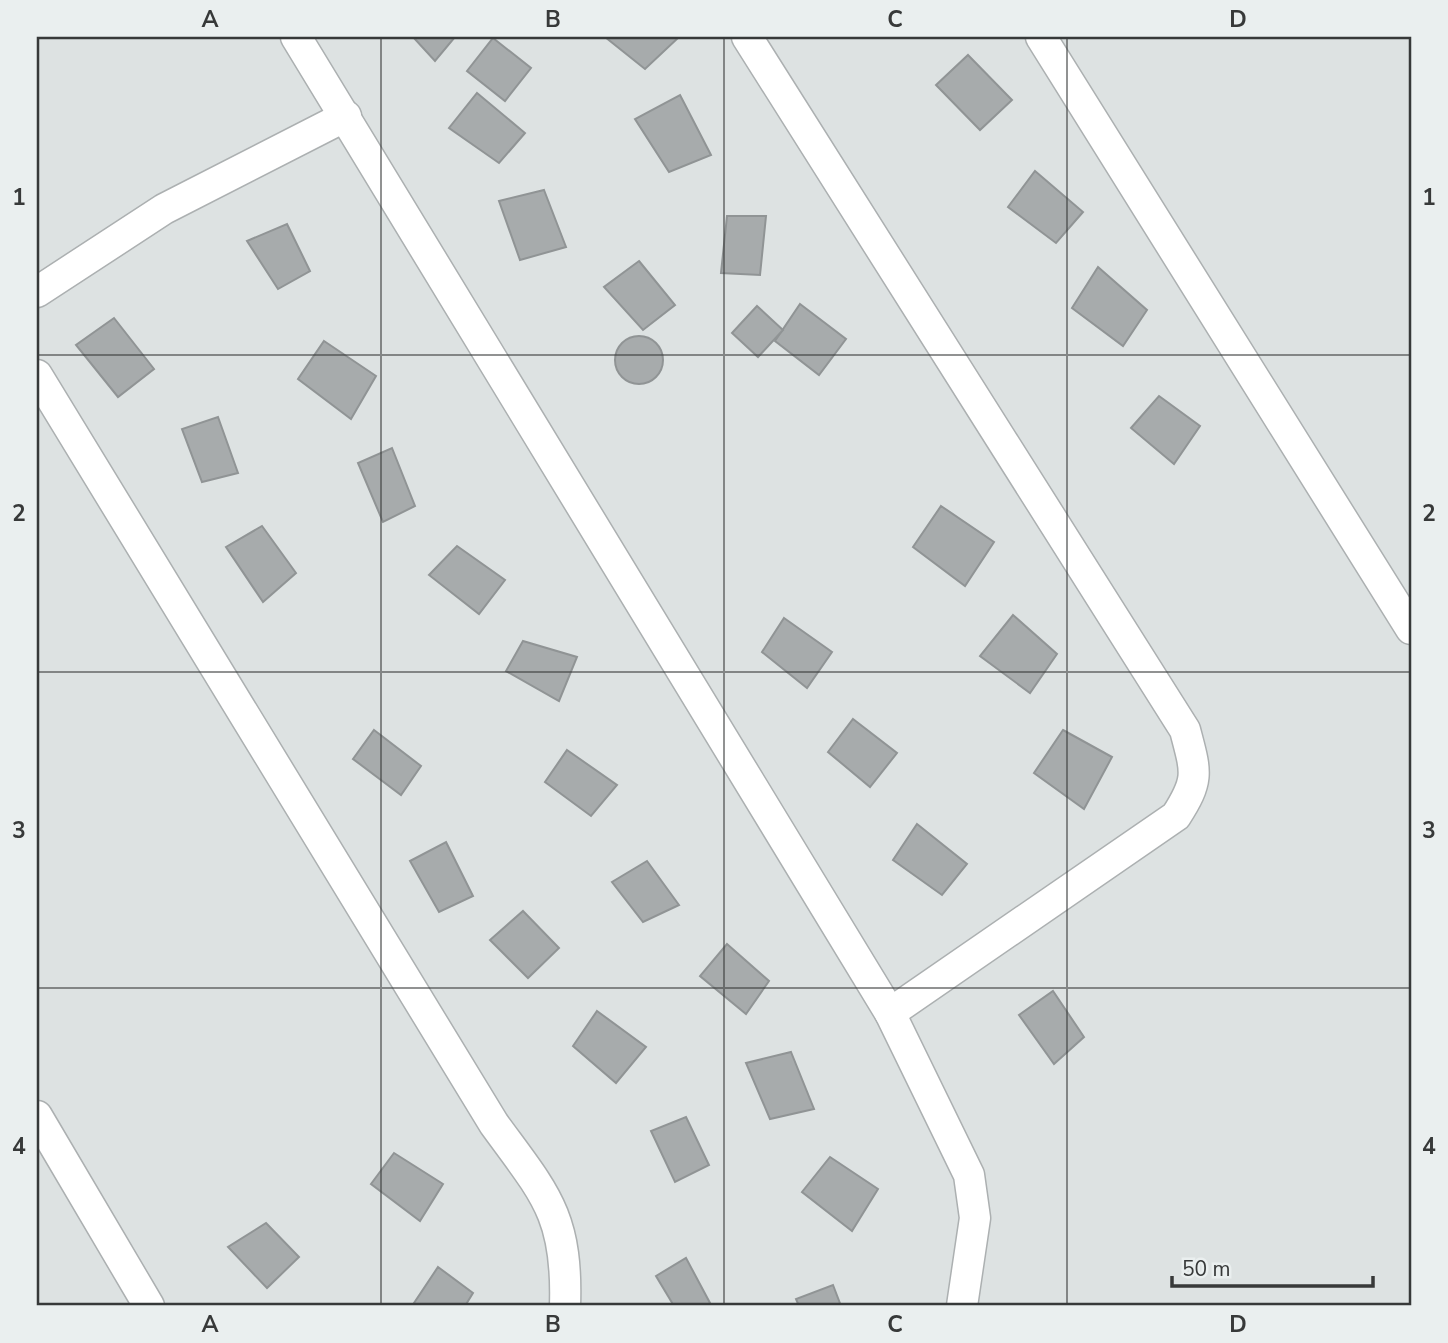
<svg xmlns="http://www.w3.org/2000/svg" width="1448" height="1343" font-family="'Nunito Sans',sans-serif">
<rect width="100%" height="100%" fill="#dde2e2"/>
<g fill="#a7abac" stroke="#909495" stroke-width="2">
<polygon points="413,37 455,37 435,61"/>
<polygon points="605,37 679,37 645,69"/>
<polygon points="493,38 531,68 505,101 467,71"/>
<polygon points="968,55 1012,100 980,130 936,85"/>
<polygon points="477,93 525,133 499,163 449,128"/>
<polygon points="680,95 711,155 669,172 635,119"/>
<polygon points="1035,171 1083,212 1056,243 1008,207"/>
<polygon points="544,190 566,247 520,260 499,201"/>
<polygon points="727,216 766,216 760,275 721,273"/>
<polygon points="287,224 310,271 278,289 247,241"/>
<polygon points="639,261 675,305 643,330 604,287"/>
<polygon points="1098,267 1147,310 1123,346 1072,308"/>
<polygon points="800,304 846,339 819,375 775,341"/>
<polygon points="757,306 783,330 758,357 732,333"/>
<polygon points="114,318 154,369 118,397 76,345"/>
<circle cx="639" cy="360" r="24"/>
<polygon points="324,341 376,376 351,419 298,379"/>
<polygon points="1159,396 1200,426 1174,464 1131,428"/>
<polygon points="218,417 238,473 202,482 182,429"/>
<polygon points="392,448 415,506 383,522 358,463"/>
<polygon points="941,506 994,542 965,586 913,547"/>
<polygon points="262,526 296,573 263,602 226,547"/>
<polygon points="457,546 505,580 479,614 429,575"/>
<polygon points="1013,615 1057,654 1030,693 980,656"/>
<polygon points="784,618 832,652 807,688 762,652"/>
<polygon points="523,641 577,657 559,701 506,671"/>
<polygon points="853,719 897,753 870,787 828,752"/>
<polygon points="374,730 421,766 401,795 353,759"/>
<polygon points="1063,730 1112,757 1084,809 1034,773"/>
<polygon points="567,750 617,785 591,816 545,782"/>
<polygon points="917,824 967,864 942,895 893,860"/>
<polygon points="446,842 473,896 439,912 410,861"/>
<polygon points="647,861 679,905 643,922 612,882"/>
<polygon points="523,911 559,948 528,978 490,940"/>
<polygon points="727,944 769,981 746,1014 700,976"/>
<polygon points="1053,991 1084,1037 1054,1064 1019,1015"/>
<polygon points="597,1011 646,1047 616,1083 573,1046"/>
<polygon points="791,1052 814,1109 770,1119 746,1063"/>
<polygon points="686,1117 709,1165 675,1182 651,1131"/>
<polygon points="394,1153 443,1184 420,1221 371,1184"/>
<polygon points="830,1157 878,1189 852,1231 802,1192"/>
<polygon points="266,1223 299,1257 267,1288 228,1247"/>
<polygon points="686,1258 710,1303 705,1306 674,1306 656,1276"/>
<polygon points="438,1267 473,1293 465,1306 412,1306"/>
<polygon points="833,1285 841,1306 799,1306 796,1299"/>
</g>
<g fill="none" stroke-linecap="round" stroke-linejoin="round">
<g stroke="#acb0b1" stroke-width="33">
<g id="street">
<polyline points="296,37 890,1013 969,1175 975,1218 962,1306"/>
<path d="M747,37L1185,730C1196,772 1200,779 1176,816L890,1013"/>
<polyline points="1041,37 1411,629"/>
<polyline points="37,292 164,209 346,116"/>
<path d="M37,375L494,1124C545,1194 568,1215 565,1306"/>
<polyline points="37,1116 149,1306"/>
</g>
</g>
<use href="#street" stroke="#fff" stroke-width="30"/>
</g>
<path fill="none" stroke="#373939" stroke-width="2" stroke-opacity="0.55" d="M381,37V1306M724,37V1306M1067,37V1306M37,355H1411M37,672H1411M37,988H1411"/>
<rect width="1448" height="1343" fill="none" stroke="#eaefef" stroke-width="77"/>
<path d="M1172 1276v10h201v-10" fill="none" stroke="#373939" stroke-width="3.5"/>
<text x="1182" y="1276" font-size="21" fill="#373939" stroke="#eaefef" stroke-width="5" paint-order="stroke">50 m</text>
<rect x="38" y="38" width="1372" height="1266" fill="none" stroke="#373939" stroke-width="2.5"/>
<g font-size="23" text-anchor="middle" font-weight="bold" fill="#373939">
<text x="210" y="27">A</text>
<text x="553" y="27">B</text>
<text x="895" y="27">C</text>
<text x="1238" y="27">D</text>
<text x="19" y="205">1</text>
<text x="1429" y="205">1</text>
<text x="19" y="521">2</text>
<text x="1429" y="521">2</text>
<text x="19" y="838">3</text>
<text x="1429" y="838">3</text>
<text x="19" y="1154">4</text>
<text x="1429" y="1154">4</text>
<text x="210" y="1332">A</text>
<text x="553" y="1332">B</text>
<text x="895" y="1332">C</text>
<text x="1238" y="1332">D</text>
</g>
</svg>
